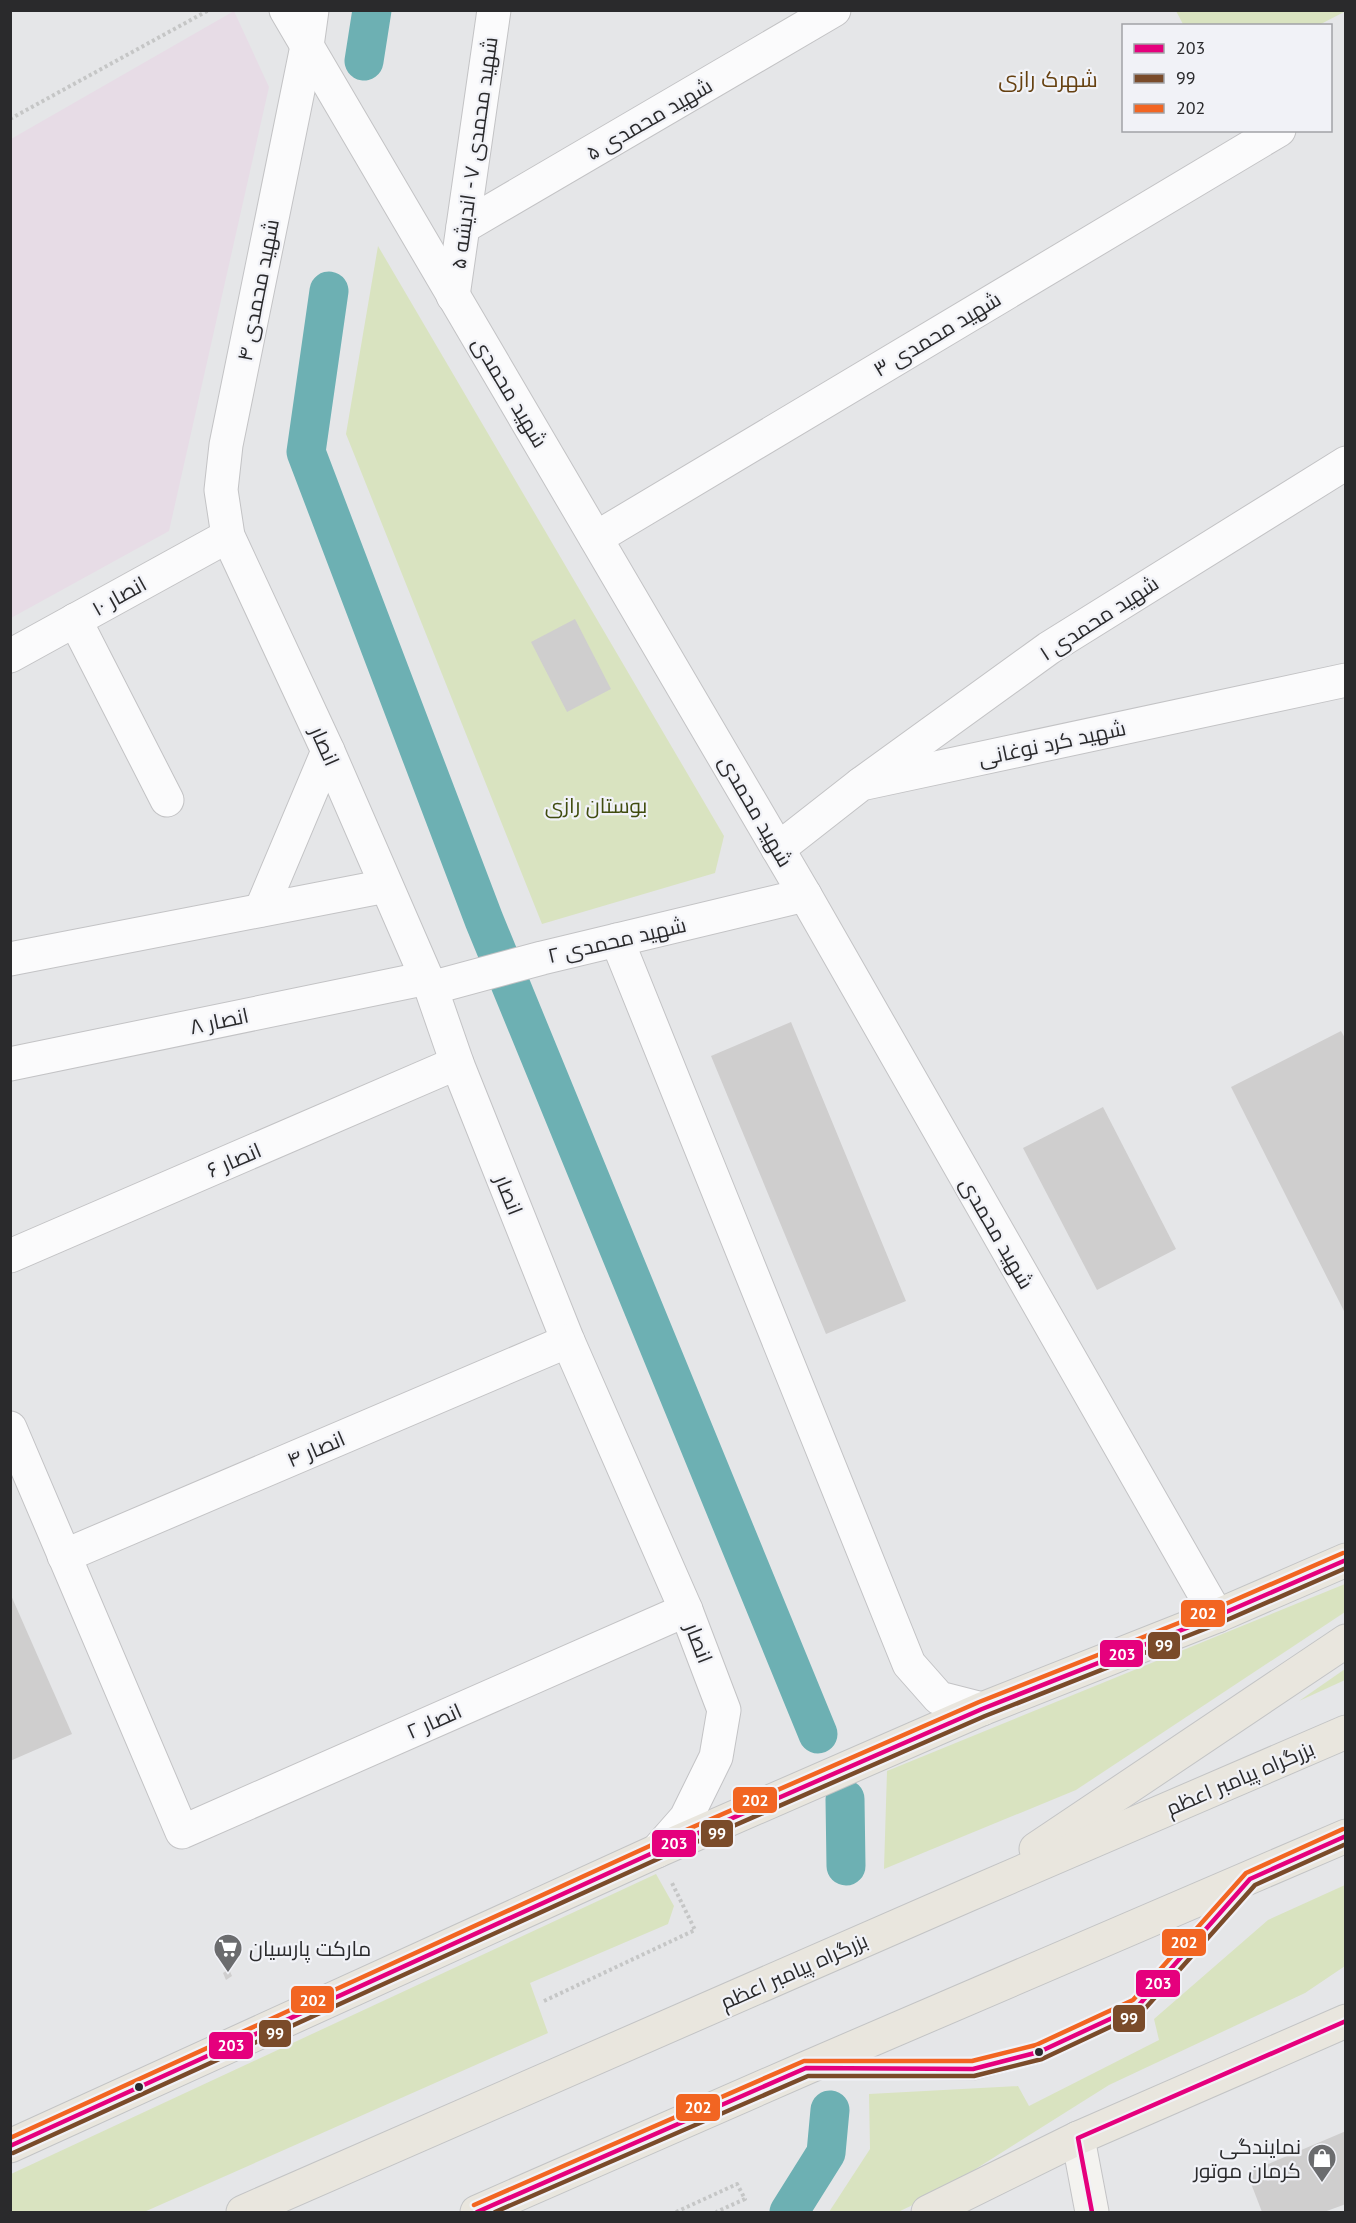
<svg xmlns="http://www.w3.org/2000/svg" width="1356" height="2223" font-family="'PT Sans',Cairo,sans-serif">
<rect width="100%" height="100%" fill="#e5e6e8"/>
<polygon fill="#e7dce6" points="234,11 269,87 169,531 11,618 11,139"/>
<g fill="#d9e3c0">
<polygon points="1176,11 1345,10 1346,11 1319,25 1184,26"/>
<polygon points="378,246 724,836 715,873 542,924 346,434"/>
<polygon points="1345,1584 1345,1612 1076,1790 884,1869 887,1771"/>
<polygon points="1345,1669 1345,1680 1299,1701"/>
<polygon points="656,1874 674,1906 668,1924 530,1983 548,2033 144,2212 11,2212 11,2174"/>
<polygon points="1345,1885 1345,1966 1305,1993 1109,2085 936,2194 898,2212 829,2212 870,2149 869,2094 1018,2086 1029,2106 1159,2040 1154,2019 1268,1920"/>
</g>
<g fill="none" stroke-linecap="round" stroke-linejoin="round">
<g stroke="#6db0b3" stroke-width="39">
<polyline points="364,61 372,10"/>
<polyline points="329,291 306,452 484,920 818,1734"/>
<polyline points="845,1799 846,1866"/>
<polyline points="789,2212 826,2153 830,2110"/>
</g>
</g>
<g fill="#cfcece">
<polygon points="575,619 611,689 567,712 531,642"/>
<polygon points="791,1022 906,1301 826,1334 711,1056"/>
<polygon points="1341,1031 1346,1040 1346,1315 1231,1087"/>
<polygon points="1103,1107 1176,1249 1097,1290 1023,1148"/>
<polygon points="10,1593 72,1734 10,1761"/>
<polygon points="229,1969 232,1976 226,1980 223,1973"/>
<polygon points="1346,2131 1346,2204 1324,2212 1262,2212 1247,2173"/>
</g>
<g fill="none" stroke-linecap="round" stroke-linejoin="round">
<g stroke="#c3c3c5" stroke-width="23">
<polyline id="service" points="819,2068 973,2069 1039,2052 1138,2006 1245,1884"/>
</g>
<g stroke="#c3c3c5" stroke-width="35">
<g id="minor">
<polyline points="312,10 307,46 226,445 221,490 228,536 328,751 431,988 457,1063 568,1341 686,1610 724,1710 716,1757 686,1818 657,1851"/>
<polyline points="463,227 834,10"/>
<polyline points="453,296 494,10"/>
<polyline points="596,538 1279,130"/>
<polyline points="75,620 167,800"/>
<polyline points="10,656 228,536"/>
<polyline points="861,784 1049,648 1346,463"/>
<polyline points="261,910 328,751"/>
<polyline points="617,940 909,1664 939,1698 982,1709"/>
<polyline points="10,959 386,886"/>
<polyline points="431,988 542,958 805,895"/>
<polyline points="10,1064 427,978"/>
<polyline points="10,1256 457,1063"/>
<polyline points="10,1428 182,1832 686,1610"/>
<polyline points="64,1556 568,1341"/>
</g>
</g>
<g stroke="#c3c3c5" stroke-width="35">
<g id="tertiary">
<polyline points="286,10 805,895 1217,1616"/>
<polyline points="778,849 861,784 1346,680"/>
</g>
</g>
<g stroke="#c3c3c5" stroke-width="35">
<polyline id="secondary" points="1078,2138 1092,2212"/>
</g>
<g stroke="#c3c4c5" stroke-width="35">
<g id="trunk">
<polyline points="1036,1849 1346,1641"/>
<polyline points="10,2146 657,1851 982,1709 1217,1616 1346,1560"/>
<polyline points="243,2212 968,1895 1346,1732"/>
<polyline points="477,2212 806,2068 1346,1836"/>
<polyline points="928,2212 1078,2138 1346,2021"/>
</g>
</g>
<g stroke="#c5c6c6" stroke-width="4" stroke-dasharray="3 3" stroke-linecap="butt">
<polyline points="10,119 209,10"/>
<polyline points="544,2001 695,1930 672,1883"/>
<polyline points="676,2212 737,2184 745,2199 716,2212"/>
</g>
<use href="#service" stroke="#fbfbfc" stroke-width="21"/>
<use href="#minor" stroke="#fbfbfc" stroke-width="33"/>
<use href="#tertiary" stroke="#fbfbfc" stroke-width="33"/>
<use href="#secondary" stroke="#f4f3f0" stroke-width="33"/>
<use href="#trunk" stroke="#e9e6de" stroke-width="33"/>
<g stroke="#f1f2f7" stroke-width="9">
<g id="bus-1">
<polyline points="10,2146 657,1851 982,1709 1217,1616 1346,1560"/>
<polyline points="477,2212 806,2068 973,2069 1039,2052 1138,2006 1250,1879 1346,1836"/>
<polyline points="1092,2212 1078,2138 1346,2021"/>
</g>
</g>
<g stroke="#f1f2f7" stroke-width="9">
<g id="bus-2">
<polyline points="13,2153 660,1858 985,1716 1220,1623 1346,1568"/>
<polyline points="495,2212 808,2076 974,2076 1042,2059 1142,2012 1255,1885 1346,1844"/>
</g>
</g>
<g stroke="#f1f2f7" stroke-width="9">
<g id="bus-3">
<polyline points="10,2138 654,1844 979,1702 1214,1609 1343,1553"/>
<polyline points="474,2205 804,2061 972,2061 1036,2045 1133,2000 1246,1873 1343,1829"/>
</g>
</g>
<use href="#bus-1" stroke="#e5007d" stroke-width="4.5"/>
<use href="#bus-2" stroke="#7a4b2a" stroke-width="4.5"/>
<use href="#bus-3" stroke="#f26522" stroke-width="4.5"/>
</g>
<defs>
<g id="supermarket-pin" transform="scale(1.5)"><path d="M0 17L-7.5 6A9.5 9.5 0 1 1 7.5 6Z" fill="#6b6c6e" stroke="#f1f2f7"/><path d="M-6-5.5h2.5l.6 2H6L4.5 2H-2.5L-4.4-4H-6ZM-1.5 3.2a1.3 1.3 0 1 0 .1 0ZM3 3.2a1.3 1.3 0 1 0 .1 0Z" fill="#fff"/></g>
<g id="shop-pin" transform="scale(1.5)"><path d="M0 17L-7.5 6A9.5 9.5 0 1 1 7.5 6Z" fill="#6b6c6e" stroke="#f1f2f7"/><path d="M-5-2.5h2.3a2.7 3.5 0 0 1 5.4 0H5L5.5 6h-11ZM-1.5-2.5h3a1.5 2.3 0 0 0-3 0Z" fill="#fff"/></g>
</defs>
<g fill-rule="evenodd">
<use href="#supermarket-pin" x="228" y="1948"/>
<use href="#shop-pin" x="1322" y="2158"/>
</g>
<g fill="#2a2a2c" stroke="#f1f2f7" stroke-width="2">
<circle cx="1039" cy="2052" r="5"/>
<circle cx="139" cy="2087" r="5"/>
</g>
<g text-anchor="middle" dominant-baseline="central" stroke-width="4.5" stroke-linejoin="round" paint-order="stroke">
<g font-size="21" fill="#2a2a2c" stroke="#f1f2f7">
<text transform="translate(649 119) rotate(-30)">شهید محمدی ۵</text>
<text transform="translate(474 153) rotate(-82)">شهید محمدی ۷ - اندیشه ۵</text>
<text transform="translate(258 290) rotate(-79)">شهید محمدی ۴</text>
<text transform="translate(937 334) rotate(-31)">شهید محمدی ۳</text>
<text transform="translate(510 392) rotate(59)">شهید محمدی</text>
<text transform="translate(119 596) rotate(-29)">انصار ۱۰</text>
<text transform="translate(1099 618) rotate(-33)">شهید محمدی ۱</text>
<text transform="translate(1052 743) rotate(-12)">شهید کرد نوغانی</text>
<text transform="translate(325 746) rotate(66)">انصار</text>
<text transform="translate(756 811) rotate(60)">شهید محمدی</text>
<text transform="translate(617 940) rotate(-13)">شهید محمدی ۲</text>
<text transform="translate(219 1021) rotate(-12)">انصار ۸</text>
<text transform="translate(234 1160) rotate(-23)">انصار ۶</text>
<text transform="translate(509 1195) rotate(68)">انصار</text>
<text transform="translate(997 1233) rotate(60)">شهید محمدی</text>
<text transform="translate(316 1449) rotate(-23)">انصار ۴</text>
<text transform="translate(699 1643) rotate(69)">انصار</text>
<text transform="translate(434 1721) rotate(-24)">انصار ۲</text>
<text transform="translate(1240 1778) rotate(-23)">بزرگراه پیامبر اعظم</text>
<text transform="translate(794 1971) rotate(-24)">بزرگراه پیامبر اعظم</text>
</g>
<g font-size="21" fill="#404c0f" stroke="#f1f2f7">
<text x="596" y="805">بوستان رازی</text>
</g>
<g font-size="21" fill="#2a2a2c" stroke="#f1f2f7" text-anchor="start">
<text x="249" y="1948">مارکت پارسیان</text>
<text x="1301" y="2146" text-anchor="end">نمایندگی<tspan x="1301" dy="24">کرمان موتور</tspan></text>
</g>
<g font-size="22" fill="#664111" stroke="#f1f2f7">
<text x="1048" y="79">شهرک رازی</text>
</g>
</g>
<g stroke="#f1f2f7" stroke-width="2">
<rect x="1180" y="1599" width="46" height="29" rx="6" fill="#f26522"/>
<rect x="1147" y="1631" width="34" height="29" rx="6" fill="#7a4b2a"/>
<rect x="1099" y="1639" width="45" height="29" rx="6" fill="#e5007d"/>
<rect x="732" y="1786" width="46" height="28" rx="6" fill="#f26522"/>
<rect x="700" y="1819" width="34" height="29" rx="6" fill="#7a4b2a"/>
<rect x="651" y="1829" width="46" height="29" rx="6" fill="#e5007d"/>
<rect x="1161" y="1928" width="46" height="29" rx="6" fill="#f26522"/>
<rect x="1135" y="1969" width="46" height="29" rx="6" fill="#e5007d"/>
<rect x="290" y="1985" width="45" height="29" rx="6" fill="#f26522"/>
<rect x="1112" y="2004" width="34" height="29" rx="6" fill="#7a4b2a"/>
<rect x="258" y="2019" width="34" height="29" rx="6" fill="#7a4b2a"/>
<rect x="208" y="2031" width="46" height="29" rx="6" fill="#e5007d"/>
<rect x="675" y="2093" width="46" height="29" rx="6" fill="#f26522"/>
</g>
<g font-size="16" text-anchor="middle" font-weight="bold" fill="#fff">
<text x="1203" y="1619">202</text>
<text x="1164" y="1651">99</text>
<text x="1122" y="1660">203</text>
<text x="755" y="1806">202</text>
<text x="717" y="1839">99</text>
<text x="674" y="1849">203</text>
<text x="1184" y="1948">202</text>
<text x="1158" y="1989">203</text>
<text x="313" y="2006">202</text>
<text x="1129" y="2024">99</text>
<text x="275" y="2039">99</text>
<text x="231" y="2051">203</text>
<text x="698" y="2113">202</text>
</g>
<rect width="1356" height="2223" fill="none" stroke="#2a2a2c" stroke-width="24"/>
<rect x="1122" y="24" width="210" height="108" fill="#f1f2f7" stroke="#a1a2a6" stroke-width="1.5"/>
<rect x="1134" y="44" width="30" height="9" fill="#e5007d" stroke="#a1a2a6" stroke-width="1.5"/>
<text x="1176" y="54" font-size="18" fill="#2a2a2c">203</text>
<rect x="1134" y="74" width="30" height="9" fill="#7a4b2a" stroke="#a1a2a6" stroke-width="1.5"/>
<text x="1176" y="84" font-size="18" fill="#2a2a2c">99</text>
<rect x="1134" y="104" width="30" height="9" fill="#f26522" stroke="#a1a2a6" stroke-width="1.5"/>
<text x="1176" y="114" font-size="18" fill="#2a2a2c">202</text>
</svg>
